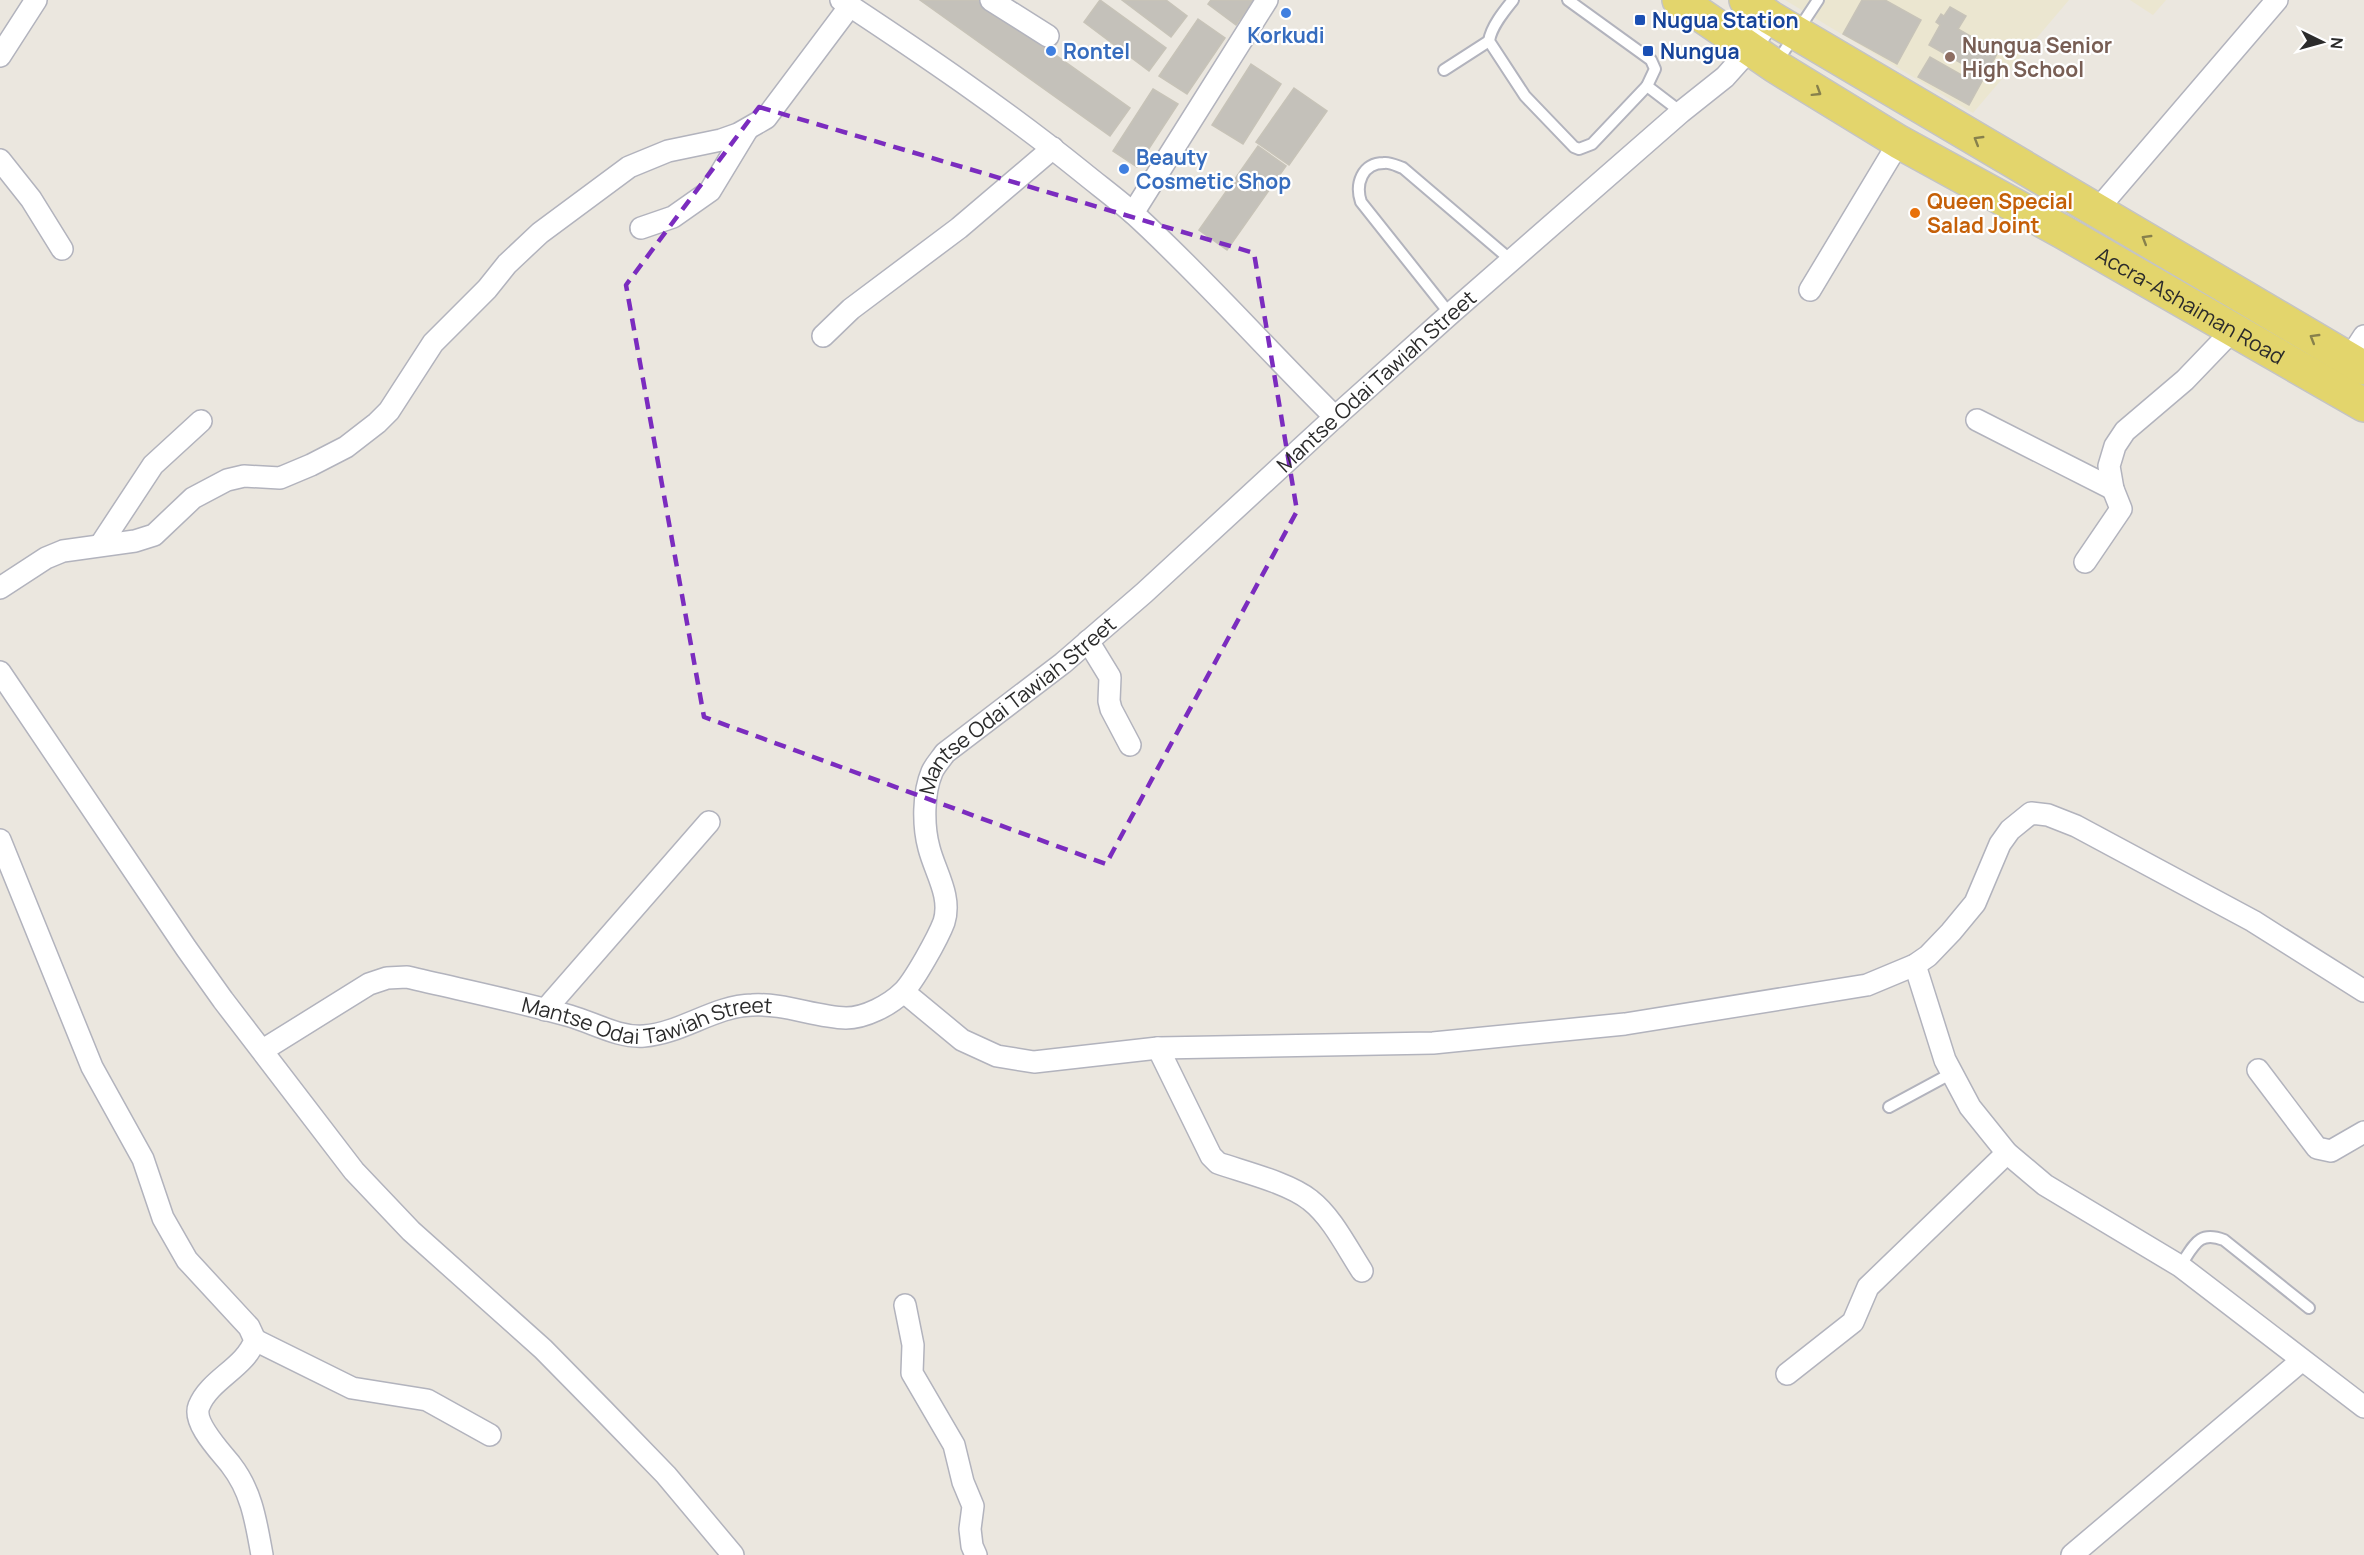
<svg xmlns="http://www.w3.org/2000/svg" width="2364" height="1555" font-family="Manrope,sans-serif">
<rect width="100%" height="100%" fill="#ebe7df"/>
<g fill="#ebe6d0">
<polygon points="1785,0 2069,0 1973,113"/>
<polygon points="2130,0 2166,0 2153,15"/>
</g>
<g fill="#c4c1ba" stroke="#c7c3b8" stroke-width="1.5">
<polygon points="920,0 978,0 1130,108 1110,136"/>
<polygon points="1100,0 1166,48 1149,71 1084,22"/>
<polygon points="1122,0 1166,0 1187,16 1171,37"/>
<polygon points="1211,0 1254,0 1236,25 1208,4"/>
<polygon points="1862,0 1885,0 1921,20 1897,64 1843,34"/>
<polygon points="1950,7 1966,16 1958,29 1998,52 1969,105 1918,77 1930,57 1965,77 1970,68 1929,45 1940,25 1936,22 1941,14 1944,16"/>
<polygon points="1198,19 1225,38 1187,94 1159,76"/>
<polygon points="1251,64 1281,84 1243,144 1212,125"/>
<polygon points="1294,88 1327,111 1289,165 1256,142"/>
<polygon points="1153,89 1178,104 1137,167 1113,151"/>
<polygon points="1258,146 1286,166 1227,250 1199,230"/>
</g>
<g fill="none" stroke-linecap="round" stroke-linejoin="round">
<g stroke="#b2b3bd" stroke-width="14">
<g id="service">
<path d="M1513,0C1504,11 1491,27 1489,41L1525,96L1574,147L1579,149L1592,144L1647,86"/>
<polyline points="1568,0 1651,60 1655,69 1647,86 1681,112"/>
<polyline points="1777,62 1818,0"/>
<polyline points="1444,70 1489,41"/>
<path d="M1450,314L1361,202C1355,184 1362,163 1384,163C1390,162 1397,166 1403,168L1512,261"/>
<polyline points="1889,1107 1952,1073"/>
<path d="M2180,1266C2194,1246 2198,1230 2224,1240L2309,1308"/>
</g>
</g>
<g stroke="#b2b3bd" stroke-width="24">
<g id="minor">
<path d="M841,0C923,54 1004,109 1081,171C1098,185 1117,199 1134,214C1204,278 1267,350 1335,417"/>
<polyline points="991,0 1048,36"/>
<polyline points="0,56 36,0"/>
<polyline points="0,160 31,199 62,249"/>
<polyline points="2097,210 2277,0"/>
<polyline points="1133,213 1267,0"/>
<polyline points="641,228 673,217 710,191 747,130"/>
<polyline points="1810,290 1899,142"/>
<polyline points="823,336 851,309 959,228 1053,148"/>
<polyline points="2349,359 2364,336"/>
<polyline points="1977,420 2113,489"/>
<polyline points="101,544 153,465 201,421"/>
<polyline points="2085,562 2121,509 2113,489 2109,466 2115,446 2125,431 2185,380 2233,330"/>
<polyline points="0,588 46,558 63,551 135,541 154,535 193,498 227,480 244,476 280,478 311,465 346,447 377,423 389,411 433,343 487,289 507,264 540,233 629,167 668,151 721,140 738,134 766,118 850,6"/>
<polyline points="1088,641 1110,677 1109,701 1111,709 1130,745"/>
<polyline points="0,672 186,948 223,1000 354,1171 411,1231 543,1349 603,1410 666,1475 733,1555"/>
<path d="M0,840L92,1067L143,1159L163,1218L187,1260L249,1327L255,1340C245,1368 210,1379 199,1406C192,1423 221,1452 231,1465C252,1492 256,1522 262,1555"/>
<polyline points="1915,965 1945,1060 1970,1107 2007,1153 2045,1185 2180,1266 2364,1407"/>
<polyline points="904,992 962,1040 997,1056 1034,1062 1158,1048 1433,1043 1625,1024 1867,985 1915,965 1928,956 1951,932 1975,903 2000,844 2010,830 2031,813 2048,815 2076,826 2253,921 2364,991"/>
<polyline points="545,1010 709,822"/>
<path d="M1158,1048L1211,1156L1218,1163C1244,1172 1289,1183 1310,1200C1332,1217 1347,1248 1362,1271"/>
<path id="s1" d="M263,1050L369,984L387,978L407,977C462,990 517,1001 570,1016C594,1023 619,1038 644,1036C682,1033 714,1006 752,1005C784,1003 815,1017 846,1018C865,1018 890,1005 903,992C914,981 938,938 944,922C952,896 935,872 929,848C923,826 923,793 932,772C935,765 941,759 945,753L1063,663L1144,593L1335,417L1450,314L1681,112L1725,77L1751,48L1771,18"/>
<polyline points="2258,1070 2317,1148 2331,1151 2364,1132"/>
<polyline points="905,1305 913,1345 912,1373 954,1445 963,1482 973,1506 970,1529 972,1546 976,1555"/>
<polyline points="255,1340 352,1388 427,1400 490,1435"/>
<polyline points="1787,1374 1853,1322 1868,1287 2007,1153"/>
<polyline points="2072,1555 2301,1361"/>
</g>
</g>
<g stroke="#c4c4c4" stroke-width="36">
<g id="primary">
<path id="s2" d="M1679,0L1775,66L1899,142L2063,232L2364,405"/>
<polyline points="1746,0 1771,18 2364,368"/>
</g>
</g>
<use href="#service" stroke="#fff" stroke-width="10"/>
<use href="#minor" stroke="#fff" stroke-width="21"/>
<use href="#primary" stroke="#e3d56c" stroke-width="33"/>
</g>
<defs><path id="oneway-chevron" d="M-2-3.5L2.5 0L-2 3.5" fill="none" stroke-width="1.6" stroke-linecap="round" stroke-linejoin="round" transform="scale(1.5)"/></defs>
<g stroke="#87804c">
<use href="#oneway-chevron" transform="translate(1817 92) rotate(32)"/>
<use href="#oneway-chevron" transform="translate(1978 140) rotate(-149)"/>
<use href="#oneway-chevron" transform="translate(2146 239) rotate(-149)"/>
<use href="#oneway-chevron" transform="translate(2314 338) rotate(-149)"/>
</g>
<path fill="none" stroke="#7b2cbf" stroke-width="4.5" stroke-dasharray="12 8" stroke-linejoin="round" d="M759,107L1254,253L1297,511L1106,864L704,717L626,285Z"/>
<g fill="#3f7fe0" stroke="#fff" stroke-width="2">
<circle cx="1286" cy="13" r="6"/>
<circle cx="1051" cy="51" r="6"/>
<circle cx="1124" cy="169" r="6"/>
</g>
<g fill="#1a4fb4" stroke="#fff" stroke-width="2">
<rect x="1634" y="14" width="12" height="12" rx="3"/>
<rect x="1642" y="45" width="12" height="12" rx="3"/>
</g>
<circle fill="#8d6e63" stroke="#fff" stroke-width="2" cx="1950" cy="57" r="6"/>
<circle fill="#e8710a" stroke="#fff" stroke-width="2" cx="1915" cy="213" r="6"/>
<g text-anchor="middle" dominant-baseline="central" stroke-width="4.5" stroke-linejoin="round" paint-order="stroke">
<g font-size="21" font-weight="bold" fill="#164399" stroke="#fff" text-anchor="start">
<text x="1652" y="20">Nugua Station</text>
<text x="1660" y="51">Nungua</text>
</g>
<g font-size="21" font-weight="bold" fill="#366cbe" stroke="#fff" text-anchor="start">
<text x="1286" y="35" text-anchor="middle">Korkudi</text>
<text x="1063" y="51">Rontel</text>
<text x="1136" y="157">Beauty<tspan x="1136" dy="24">Cosmetic Shop</tspan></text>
</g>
<g font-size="21" font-weight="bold" fill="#785e54" stroke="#fff" text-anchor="start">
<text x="1962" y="45">Nungua Senior<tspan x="1962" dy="24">High School</tspan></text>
</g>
<g font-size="21" font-weight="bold" fill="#c56008" stroke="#fff" text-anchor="start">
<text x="1927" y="201">Queen Special<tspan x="1927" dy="24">Salad Joint</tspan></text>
</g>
<g font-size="21" fill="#2b2b2b" stroke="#fff">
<text stroke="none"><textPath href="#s2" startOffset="596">Accra-Ashaiman Road</textPath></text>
<text stroke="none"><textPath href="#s1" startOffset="1509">Mantse Odai Tawiah Street</textPath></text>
<text stroke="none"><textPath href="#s1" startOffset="1023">Mantse Odai Tawiah Street</textPath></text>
<text stroke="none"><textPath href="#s1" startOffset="412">Mantse Odai Tawiah Street</textPath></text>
</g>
</g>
<g transform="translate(2322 42) rotate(95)" stroke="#ffffff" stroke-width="4.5" paint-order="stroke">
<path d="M0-4.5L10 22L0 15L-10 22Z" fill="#2b2b2b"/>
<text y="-9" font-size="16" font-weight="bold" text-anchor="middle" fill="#2b2b2b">N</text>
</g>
</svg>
